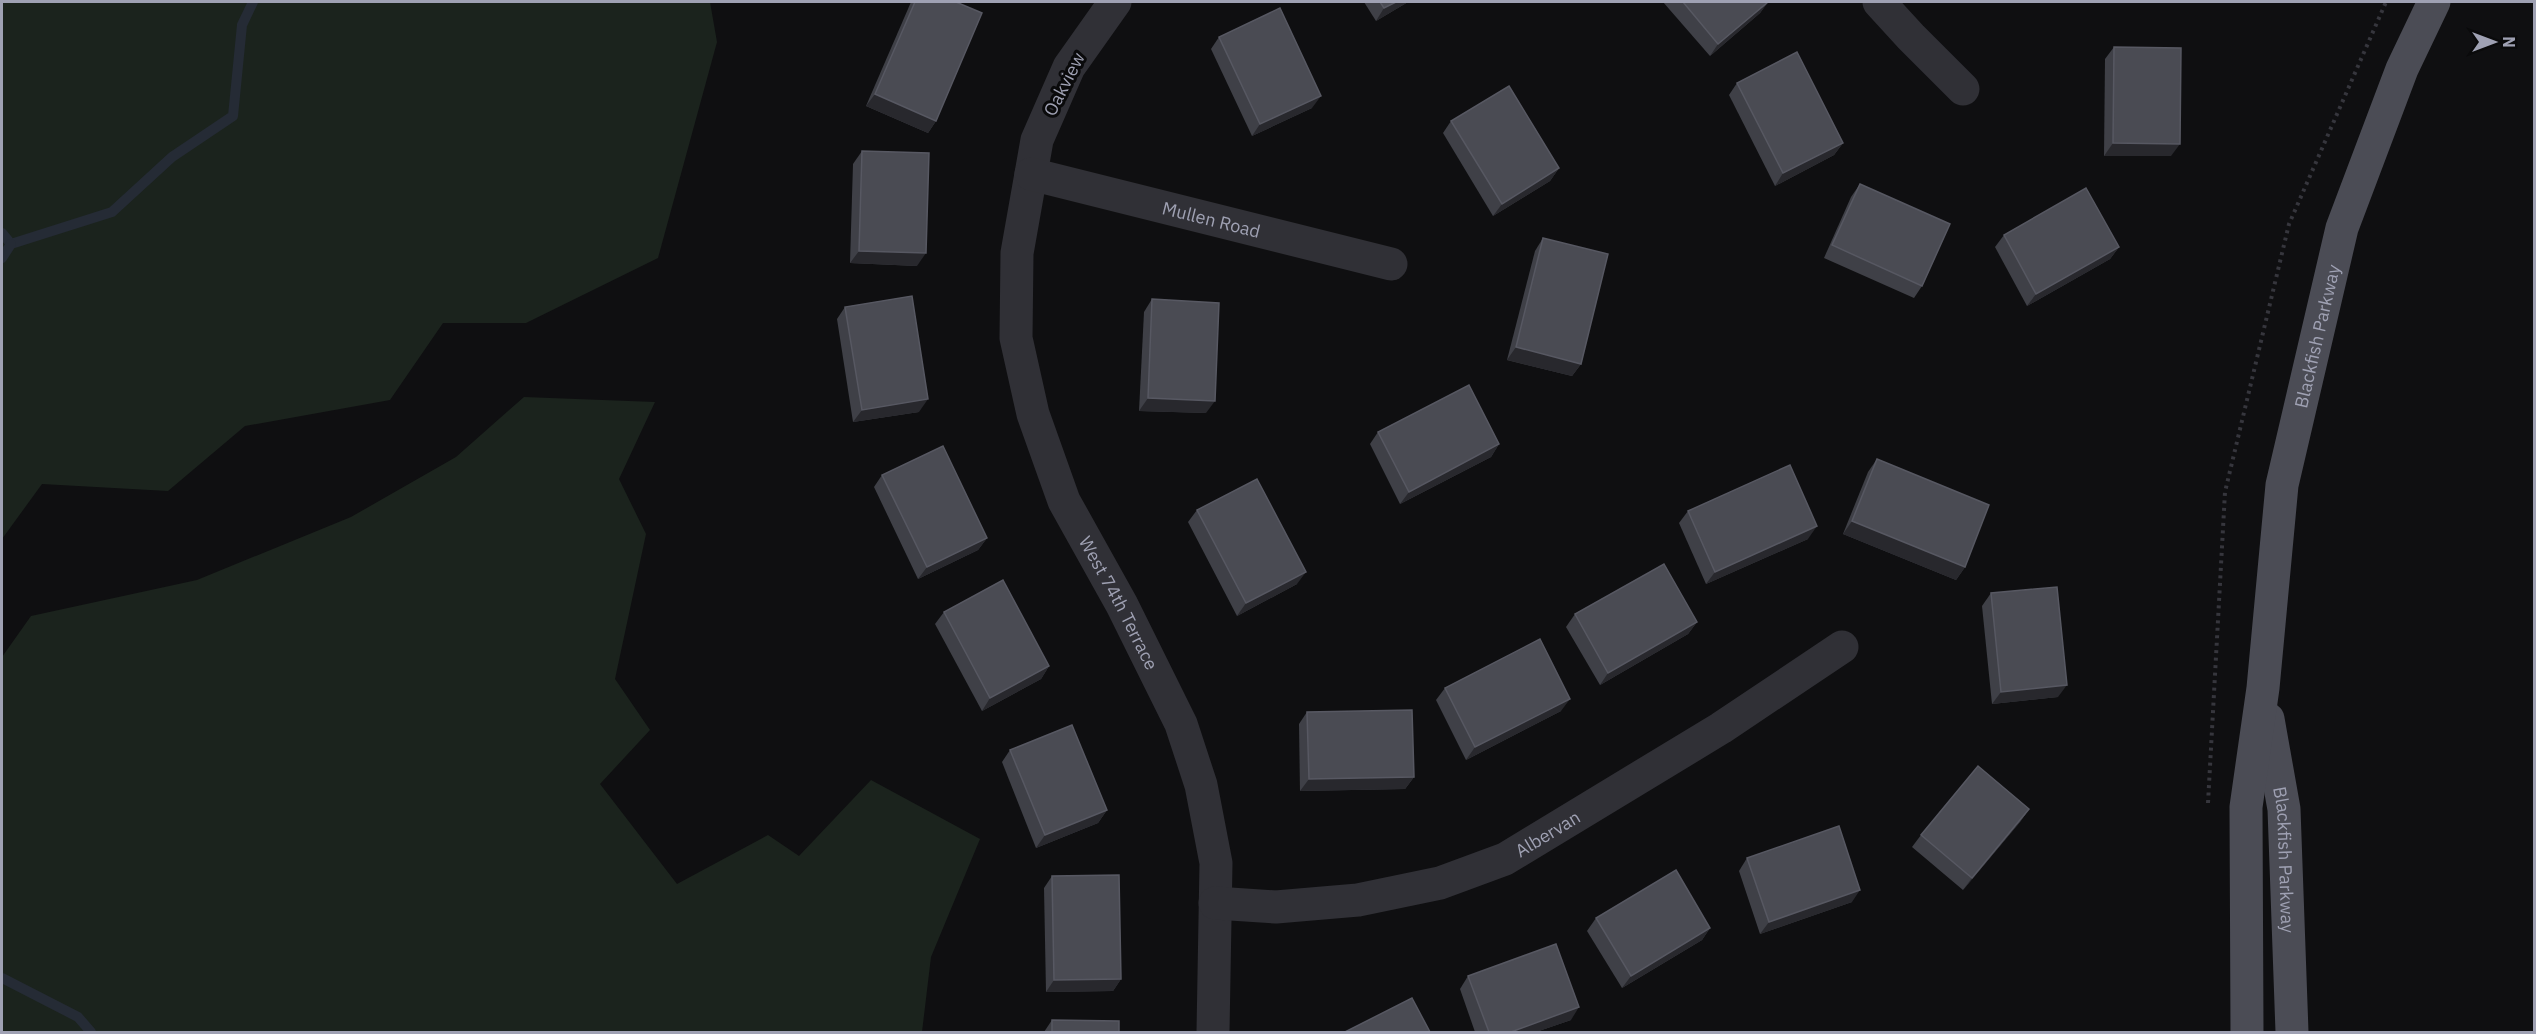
<svg xmlns="http://www.w3.org/2000/svg" width="2536" height="1034" font-family="'IBM Plex Sans',sans-serif">
<rect width="100%" height="100%" fill="#0f0f11"/>
<g fill="#1b231d">
<polygon points="2,2 710,2 717,42 658,258 526,323 443,323 390,400 245,426 168,491 42,484 2,539"/>
<polygon points="524,397 655,402 619,479 646,534 615,679 650,730 600,784 677,884 768,835 799,856 871,780 980,839 931,957 922,1032 2,1032 2,657 31,616 197,580 351,517 456,457"/>
</g>
<g fill="none" stroke-linecap="round" stroke-linejoin="round">
<g stroke="#252b35" stroke-width="10">
<polyline points="2,233 11,244 112,212 172,157 233,116 242,25 253,2"/>
<polyline points="2,258 11,244"/>
<polyline points="2,978 78,1017 91,1032"/>
</g>
<polyline stroke="#36363d" stroke-width="4" stroke-dasharray="3 4.5" stroke-linecap="butt" points="2208,803 2225,492 2289,224 2386,2"/>
<g stroke="#303036" stroke-width="33">
<path id="s1" d="M1115,2L1069,67L1037,140L1017,253L1016,338L1033,414L1064,501L1122,605L1181,724L1201,785L1216,863L1213,1032"/>
<polyline points="1879,2 1911,37 1963,89"/>
<path id="s2" d="M1031,174L1391,264"/>
<path id="s3" d="M1215,903L1276,907L1358,900L1440,883L1505,859L1721,728L1842,647"/>
</g>
<g stroke="#4b4c55" stroke-width="33">
<path id="s4" d="M2268,719L2284,809L2292,1032"/>
<path id="s5" d="M2247,1032L2246,807L2263,688L2282,485L2342,228L2402,69L2434,2"/>
</g>
</g>
<g fill="#3f4047">
<polygon points="911,2 956,2 936,121 928,133 866,106"/>
<polygon points="1364,2 1408,2 1376,21"/>
<polygon points="1663,2 1768,2 1760,13 1710,56"/>
<polygon points="1219,37 1312,108 1252,136 1211,49"/>
<polygon points="2114,47 2171,156 2104,156 2105,59"/>
<polygon points="1737,83 1843,143 1834,155 1775,186 1729,95"/>
<polygon points="1451,121 1559,168 1550,181 1493,216 1443,133"/>
<polygon points="862,151 917,266 850,263 853,164"/>
<polygon points="1860,184 1922,286 1914,298 1824,258 1851,197"/>
<polygon points="2004,235 2119,247 2110,259 2027,306 1995,247"/>
<polygon points="1543,238 1581,364 1572,376 1507,360 1535,251"/>
<polygon points="1152,299 1206,413 1139,411 1144,312"/>
<polygon points="845,307 919,412 853,422 837,319"/>
<polygon points="1378,432 1499,444 1491,457 1400,504 1370,444"/>
<polygon points="1877,459 1965,567 1956,580 1843,534 1868,472"/>
<polygon points="882,475 987,538 978,550 918,579 874,487"/>
<polygon points="1197,510 1297,584 1237,616 1188,522"/>
<polygon points="1688,511 1808,539 1706,584 1679,523"/>
<polygon points="1991,593 2058,697 1992,704 1982,606"/>
<polygon points="944,612 1049,666 1041,679 982,711 935,624"/>
<polygon points="1575,614 1697,622 1688,634 1600,685 1566,627"/>
<polygon points="1445,688 1561,711 1466,760 1436,700"/>
<polygon points="1307,712 1414,777 1405,789 1300,791 1299,724"/>
<polygon points="1010,750 1107,810 1098,823 1036,848 1002,762"/>
<polygon points="2029,809 2020,822 1963,890 1912,847 1921,835"/>
<polygon points="1747,858 1852,902 1760,934 1739,871"/>
<polygon points="1052,876 1121,979 1113,991 1046,992 1044,888"/>
<polygon points="1596,918 1710,928 1702,940 1622,988 1587,931"/>
<polygon points="1468,976 1571,1020 1536,1032 1475,1032 1460,989"/>
<polygon points="1052,1020 1119,1032 1044,1032"/>
</g>
<g fill="#28282d">
<polygon points="1396,2 1408,2 1376,21 1384,8"/>
<polygon points="1768,2 1760,13 1710,56 1718,44"/>
<polygon points="875,94 936,121 928,133 866,106"/>
<polygon points="1321,96 1312,108 1252,136 1260,124"/>
<polygon points="1843,143 1834,155 1775,186 1783,173"/>
<polygon points="2113,143 2180,144 2171,156 2104,156"/>
<polygon points="1559,168 1550,181 1493,216 1502,204"/>
<polygon points="2119,247 2110,259 2027,306 2036,294"/>
<polygon points="859,251 926,253 917,266 850,263"/>
<polygon points="1516,347 1581,364 1572,376 1507,360"/>
<polygon points="1148,398 1215,401 1206,413 1139,411"/>
<polygon points="928,399 919,412 853,422 862,410"/>
<polygon points="1499,444 1491,457 1400,504 1409,492"/>
<polygon points="1852,521 1965,567 1956,580 1843,534"/>
<polygon points="1817,526 1808,539 1706,584 1715,572"/>
<polygon points="987,538 978,550 918,579 927,567"/>
<polygon points="1306,572 1297,584 1237,616 1246,603"/>
<polygon points="1697,622 1688,634 1600,685 1608,673"/>
<polygon points="1049,666 1041,679 982,711 990,698"/>
<polygon points="2067,685 2058,697 1992,704 2001,692"/>
<polygon points="1570,699 1561,711 1466,760 1475,747"/>
<polygon points="1414,777 1405,789 1300,791 1309,779"/>
<polygon points="2029,809 2020,822 1963,890 1972,878"/>
<polygon points="1107,810 1098,823 1036,848 1045,835"/>
<polygon points="1860,890 1852,902 1760,934 1769,922"/>
<polygon points="1710,928 1702,940 1622,988 1631,976"/>
<polygon points="1121,979 1113,991 1046,992 1054,980"/>
<polygon points="1579,1007 1571,1020 1536,1032 1511,1032"/>
</g>
<g fill="#4a4b53" stroke="#575862" stroke-width="1.5">
<polygon points="915,2 956,2 982,13 936,121 875,94"/>
<polygon points="1380,2 1396,2 1384,8"/>
<polygon points="1683,2 1768,2 1718,44"/>
<polygon points="1280,8 1321,96 1260,124 1219,37"/>
<polygon points="2114,47 2181,48 2180,144 2113,143"/>
<polygon points="1797,52 1843,143 1783,173 1737,83"/>
<polygon points="1509,86 1559,168 1502,204 1451,121"/>
<polygon points="862,151 929,153 926,253 859,251"/>
<polygon points="1860,184 1950,224 1922,286 1832,245"/>
<polygon points="2086,188 2119,247 2036,294 2004,235"/>
<polygon points="1543,238 1608,254 1581,364 1516,347"/>
<polygon points="912,296 928,399 862,410 845,307"/>
<polygon points="1152,299 1219,303 1215,401 1148,398"/>
<polygon points="1469,385 1499,444 1409,492 1378,432"/>
<polygon points="943,446 987,538 927,567 882,475"/>
<polygon points="1877,459 1989,505 1965,567 1852,521"/>
<polygon points="1790,465 1817,526 1715,572 1688,511"/>
<polygon points="1257,479 1306,572 1246,603 1197,510"/>
<polygon points="1664,564 1697,622 1608,673 1575,614"/>
<polygon points="1003,580 1049,666 990,698 944,612"/>
<polygon points="2057,587 2067,685 2001,692 1991,593"/>
<polygon points="1540,639 1570,699 1475,747 1445,688"/>
<polygon points="1412,710 1414,777 1309,779 1307,712"/>
<polygon points="1072,725 1107,810 1045,835 1010,750"/>
<polygon points="1978,766 2029,809 1972,878 1921,835"/>
<polygon points="1839,826 1860,890 1769,922 1747,858"/>
<polygon points="1676,870 1710,928 1631,976 1596,918"/>
<polygon points="1119,875 1121,979 1054,980 1052,876"/>
<polygon points="1556,944 1579,1007 1511,1032 1489,1032 1468,976"/>
<polygon points="1412,998 1430,1032 1345,1032"/>
<polygon points="1052,1020 1119,1021 1119,1032 1052,1032"/>
</g>
<g text-anchor="middle" dominant-baseline="central" stroke-width="6" stroke-linejoin="round" paint-order="stroke">
<g font-size="18" fill="#9fa1b3" stroke="#0a0a0b">
<text transform="translate(1064 84) rotate(-63)">Oakview</text>
<text stroke="none"><textPath href="#s2" startOffset="186">Mullen Road</textPath></text>
<text stroke="none"><textPath href="#s5" startOffset="702">Blackfish Parkway</textPath></text>
<text stroke="none"><textPath href="#s1" startOffset="645">West 74th Terrace</textPath></text>
<text stroke="none"><textPath href="#s3" startOffset="346">Albervan</textPath></text>
<text stroke="none"><textPath href="#s4" startOffset="142">Blackfish Parkway</textPath></text>
</g>
</g>
<rect width="2536" height="1034" fill="none" stroke="#9fa1b3" stroke-width="6"/>
<g transform="translate(2494 42) rotate(90)" stroke="#0a0a0b" stroke-width="4.5" paint-order="stroke">
<path d="M0-4.5L10 22L0 15L-10 22Z" fill="#9fa1b3"/>
<text y="-9" font-size="16" font-weight="bold" text-anchor="middle" fill="#9fa1b3">N</text>
</g>
</svg>
